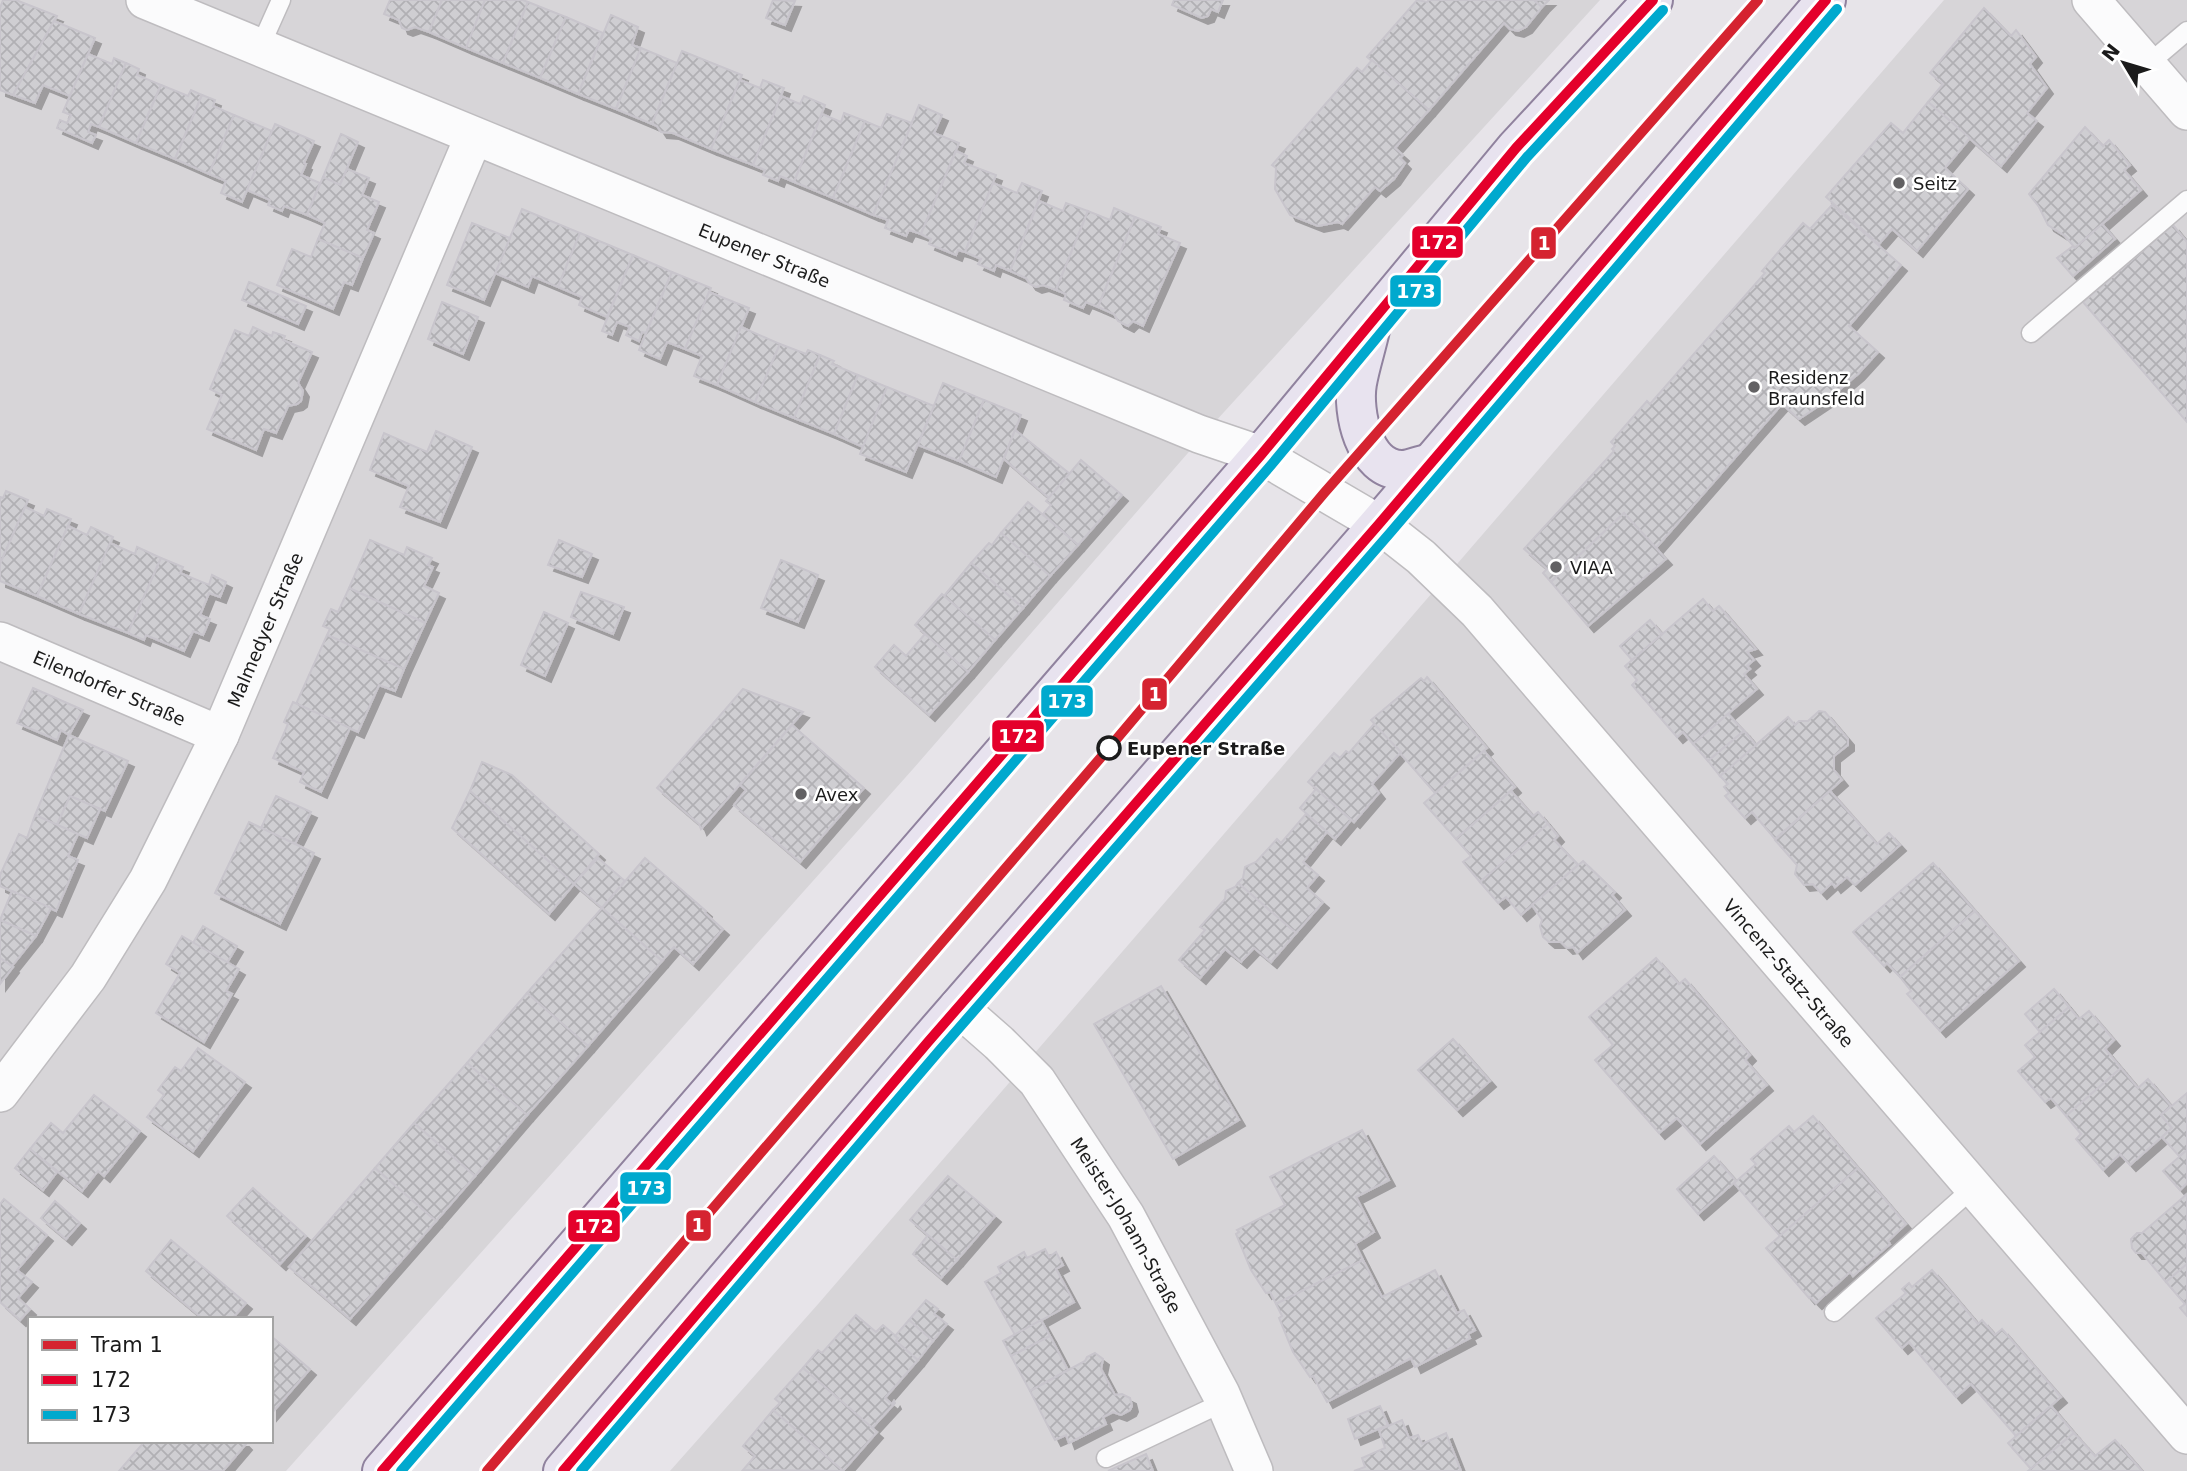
<svg xmlns="http://www.w3.org/2000/svg" width="2187" height="1471" font-family="'DejaVu Sans',sans-serif">
<defs>
<pattern id="building-cross-hatch" width="8" height="8" patternUnits="userSpaceOnUse" patternTransform="scale(1.75)"><rect width="8" height="8" fill="#cfced2"/><path d="M0 0l8 8M0 8l8-8" fill="none" stroke="#b1b0b4"/></pattern>
<filter id="shadow"><feDropShadow dx="6" dy="6" stdDeviation="0" flood-color="#0004"/></filter>
</defs>
<rect width="100%" height="100%" fill="#e7e4e9"/>
<g fill="#d7d5d8" fill-rule="evenodd">
<path d="M0,0H1600L1214,423L913,769L286,1471H0ZM30,1319H271V1441H30Z"/>
<polygon points="1944,0 2187,0 2187,1471 670,1471 819,1303"/>
</g>
<g fill="url(#building-cross-hatch)" stroke="#c8c5cc" stroke-width="2" filter="url(#shadow)">
<polygon points="3,0 16,0 57,16 13,95 0,90 0,8"/>
<polygon points="390,0 442,0 429,32 415,27 407,30 402,28 399,20 384,14"/>
<polygon points="442,0 485,0 466,48 429,32"/>
<polygon points="485,0 523,0 528,2 503,63 466,48"/>
<polygon points="773,0 795,1 785,25 766,18"/>
<polygon points="1174,0 1223,0 1218,12 1211,9 1208,16 1202,18 1172,5"/>
<polygon points="1417,0 1427,2 1429,0 1534,0 1542,7 1526,27 1518,31 1510,29 1504,23 1429,110 1367,57"/>
<polygon points="1534,0 1549,0 1542,7"/>
<polygon points="528,2 566,17 540,78 503,63"/>
<polygon points="1984,8 2011,36 2016,30 2036,57 2030,64 2047,88 2027,113 2037,121 2001,166 1928,102 1943,84 1930,73"/>
<polygon points="611,15 638,27 632,45 641,48 616,109 578,94"/>
<polygon points="566,17 603,33 578,94 540,78"/>
<polygon points="54,21 95,38 70,96 43,85 35,103 13,95"/>
<polygon points="641,48 677,63 652,124 616,109"/>
<polygon points="682,51 742,75 711,149 673,133 661,132 657,126 652,124"/>
<polygon points="88,54 112,64 114,58 126,63 99,127 91,124 88,132 96,135 92,143 57,128 60,120 67,123 71,115 63,112"/>
<polygon points="1372,60 1429,110 1395,148 1403,155 1400,158 1405,163 1394,179 1380,191 1375,187 1342,224 1338,222 1318,226 1290,215 1275,189 1276,168 1272,165 1357,68 1362,72"/>
<polygon points="126,63 139,69 137,75 161,85 136,143 99,127"/>
<polygon points="740,80 760,88 763,80 784,88 753,165 711,149"/>
<polygon points="161,85 188,96 191,90 202,95 175,159 136,143"/>
<polygon points="202,95 215,100 213,106 234,115 209,174 175,159"/>
<polygon points="781,96 800,104 804,96 825,105 794,182 780,176 778,181 763,175 765,170 753,165"/>
<polygon points="1928,102 1970,138 1945,168 1968,189 1917,251 1892,229 1879,244 1826,197 1891,123 1903,133"/>
<polygon points="919,105 942,115 934,133 959,143 921,234 909,230 906,236 885,228 888,220 873,215"/>
<polygon points="844,113 865,121 833,198 794,182 822,114 841,122"/>
<polygon points="887,114 912,123 873,215 833,198 865,121 881,128"/>
<polygon points="234,115 272,131 242,202 221,193 226,181 209,174"/>
<polygon points="275,124 314,141 304,163 306,164 301,175 320,183 307,215 284,206 282,211 268,205 270,200 247,190"/>
<polygon points="2085,127 2103,146 2109,140 2130,165 2124,170 2141,190 2075,248 2065,236 2048,225 2039,207 2029,194"/>
<polygon points="341,134 358,142 340,185 323,177"/>
<polygon points="956,151 967,156 964,163 996,175 965,252 958,250 956,255 929,244 931,239 921,234"/>
<polygon points="347,169 369,178 362,195 379,202 367,230 374,233 363,258 318,239 325,223 307,215 323,177 340,185"/>
<polygon points="993,183 1017,193 1022,183 1042,191 1010,271 996,265 994,271 978,264 981,259 965,252"/>
<polygon points="1039,201 1063,211 1066,203 1088,211 1056,290 1043,285 1036,287 1030,284 1026,278 1010,271"/>
<polygon points="1832,205 1901,265 1849,326 1878,352 1858,374 1826,401 1799,419 1782,404 1656,548 1624,513 1551,582 1543,573 1547,569 1524,549 1614,451 1612,449 1615,446 1611,442 1647,401 1650,404 1765,273 1762,271 1803,223 1810,229"/>
<polygon points="1114,208 1135,217 1098,307 1086,302 1083,308 1064,300 1066,294 1056,290 1088,211 1110,220"/>
<polygon points="522,209 580,233 558,287 532,276 528,287 495,273"/>
<polygon points="1135,217 1161,227 1158,234 1180,243 1143,326 1133,321 1128,326 1118,321 1114,314 1098,307"/>
<polygon points="472,223 510,238 484,300 447,285"/>
<polygon points="2102,224 2115,239 2073,276 2057,258 2073,246 2075,248"/>
<polygon points="2173,225 2187,242 2187,422 2083,302"/>
<polygon points="580,233 633,255 607,317 579,305 582,297 558,287"/>
<polygon points="318,239 363,258 352,285 344,282 333,309 277,285 292,249 311,257"/>
<polygon points="633,255 672,272 646,333 642,332 639,341 626,335 630,327 617,322 612,335 602,331"/>
<polygon points="672,272 711,288 685,349 667,342 660,359 639,350"/>
<polygon points="249,282 306,306 298,324 242,300"/>
<polygon points="709,292 749,308 717,385 694,376 702,356 685,349"/>
<polygon points="442,302 478,317 463,354 428,339"/>
<polygon points="253,327 272,336 273,332 285,336 283,340 312,352 298,383 303,391 301,401 297,404 288,406 276,433 264,429 256,450 207,429 222,395 210,389 235,330 249,336"/>
<polygon points="741,327 780,344 755,402 717,385"/>
<polygon points="780,344 806,354 808,350 820,355 794,418 755,402"/>
<polygon points="820,355 834,361 832,364 858,375 834,434 794,418"/>
<polygon points="858,375 887,387 863,447 834,434"/>
<polygon points="943,383 984,400 959,461 918,445"/>
<polygon points="887,387 934,406 906,472 860,454"/>
<polygon points="984,400 1021,415 996,477 959,461"/>
<polygon points="1015,430 1070,474 1049,498 1004,459"/>
<polygon points="436,431 472,447 440,522 400,507 409,486 370,470 384,433 427,452"/>
<polygon points="1081,460 1122,495 1078,545 1043,514 1051,505 1046,501"/>
<polygon points="6,491 28,500 0,564 0,497 3,498"/>
<polygon points="1028,502 1078,545 1050,576 1001,533"/>
<polygon points="25,507 44,516 47,509 71,519 37,596 0,581 0,564"/>
<polygon points="1624,513 1666,559 1588,626 1551,582"/>
<polygon points="68,526 87,535 91,527 113,537 79,614 37,596"/>
<polygon points="1001,533 1050,576 1023,608 971,563 989,543 992,545"/>
<polygon points="370,540 404,555 407,547 432,558 428,565 433,567 424,586 439,593 425,623 349,588"/>
<polygon points="559,540 592,554 582,577 548,565"/>
<polygon points="110,543 135,554 137,547 161,558 128,633 79,614"/>
<polygon points="161,558 183,567 180,573 209,585 212,575 226,582 220,597 209,593 200,615 210,619 203,635 193,631 184,651 146,635 144,640 128,633"/>
<polygon points="781,560 818,575 798,622 761,608"/>
<polygon points="971,563 1023,608 995,640 944,596"/>
<polygon points="349,588 425,623 404,669 327,635 330,629 323,626 331,609 338,612"/>
<polygon points="581,592 624,607 613,634 571,617"/>
<polygon points="942,594 995,640 968,672 915,625"/>
<polygon points="1703,599 1713,611 1719,606 1756,649 1747,652 1754,660 1747,666 1750,669 1744,674 1757,689 1693,744 1683,732 1677,737 1632,685 1637,680 1625,666"/>
<polygon points="544,612 568,623 545,676 521,665"/>
<polygon points="1650,620 1662,634 1632,660 1620,646"/>
<polygon points="925,634 968,672 929,715 875,667 894,645 906,656"/>
<polygon points="327,635 404,669 395,691 379,685 358,732 296,704"/>
<polygon points="1427,677 1487,748 1435,793 1371,720 1421,678 1424,681"/>
<polygon points="33,688 83,710 69,735 61,730 57,740 17,723"/>
<polygon points="743,689 803,712 701,829 699,824 657,788"/>
<polygon points="293,702 350,728 321,792 300,782 304,772 273,758 288,724 284,722"/>
<polygon points="1819,711 1825,712 1848,739 1848,745 1834,756 1834,770 1842,780 1775,839 1752,812 1745,818 1725,796 1729,793 1724,787 1728,784 1720,776 1788,717 1795,725 1799,721 1808,721"/>
<polygon points="1728,714 1744,731 1708,761 1693,744"/>
<polygon points="1374,724 1401,752 1372,784 1379,793 1354,822 1308,782 1334,753 1340,758 1346,751 1349,753"/>
<polygon points="792,725 864,788 800,862 734,805 746,790 740,785"/>
<polygon points="1744,731 1756,745 1720,776 1708,761"/>
<polygon points="69,735 128,761 105,811 70,796 57,825 35,815"/>
<polygon points="1484,751 1515,787 1456,839 1424,803"/>
<polygon points="482,762 512,775 599,854 574,884 470,791"/>
<polygon points="1316,789 1351,820 1335,839 1300,808"/>
<polygon points="470,791 574,884 549,914 452,828"/>
<polygon points="1511,791 1533,816 1538,812 1548,824 1480,882 1463,862 1471,856 1456,839"/>
<polygon points="1830,791 1877,844 1889,833 1900,845 1855,885 1847,877 1835,887 1832,883 1821,893 1813,884 1804,885 1795,874 1797,865 1775,840"/>
<polygon points="70,796 100,809 87,838 57,825"/>
<polygon points="276,796 311,812 295,844 261,828"/>
<polygon points="1306,814 1327,832 1303,862 1318,875 1307,888 1323,902 1296,933 1238,883 1243,878 1245,867 1256,862 1277,839 1281,843"/>
<polygon points="35,815 78,834 68,856 78,860 56,911 0,886 0,875 19,834 27,838"/>
<polygon points="249,822 314,853 280,924 215,893"/>
<polygon points="1548,824 1558,836 1554,840 1578,865 1521,915 1506,897 1498,903 1480,882"/>
<polygon points="598,858 625,881 602,908 574,884"/>
<polygon points="645,858 706,911 705,913 723,929 693,964 674,947 662,961 602,908"/>
<polygon points="1583,861 1615,892 1612,895 1625,910 1577,953 1573,947 1567,948 1561,942 1549,942 1543,937 1540,926 1542,920 1532,905"/>
<polygon points="1933,863 1975,911 1900,977 1887,963 1884,966 1853,932"/>
<polygon points="1238,883 1296,933 1271,962 1254,948 1241,962 1225,949 1200,978 1179,960 1205,930 1200,927 1225,899 1226,891 1235,887"/>
<polygon points="12,891 51,908 36,936 0,920"/>
<polygon points="602,908 662,961 588,1046 527,993"/>
<polygon points="1975,911 2019,961 1940,1031 1907,994 1911,991 1900,977"/>
<polygon points="0,920 36,936 12,966 0,958"/>
<polygon points="203,926 237,946 227,963 193,943"/>
<polygon points="182,936 239,969 226,991 232,994 204,1042 156,1013 180,973 166,964"/>
<polygon points="0,958 13,967 0,984"/>
<polygon points="1656,958 1679,984 1685,979 1750,1055 1745,1060 1767,1085 1700,1144 1677,1118 1659,1133 1595,1060 1613,1045 1589,1017"/>
<polygon points="1161,986 1239,1120 1173,1159 1094,1024"/>
<polygon points="2054,989 2069,1007 2040,1032 2025,1014"/>
<polygon points="527,993 588,1046 527,1115 467,1063"/>
<polygon points="2069,1007 2079,1019 2089,1011 2114,1040 2105,1049 2121,1068 2066,1116 2051,1098 2045,1102 2018,1071 2035,1057 2025,1045"/>
<polygon points="1453,1039 1490,1081 1457,1110 1418,1070"/>
<polygon points="198,1048 245,1082 193,1151 147,1117 164,1095 158,1090 175,1067 181,1071"/>
<polygon points="467,1063 527,1115 475,1176 414,1123"/>
<polygon points="2121,1068 2138,1088 2148,1079 2171,1106 2161,1115 2172,1128 2130,1165 2120,1154 2103,1170 2076,1139 2081,1134 2066,1116"/>
<polygon points="2187,1093 2187,1150 2179,1156 2162,1137 2172,1128 2161,1115"/>
<polygon points="94,1095 140,1131 104,1176 98,1171 82,1191 30,1149 51,1123 63,1133"/>
<polygon points="1813,1116 1858,1168 1780,1236 1734,1183 1756,1164 1751,1159 1789,1126 1794,1132"/>
<polygon points="414,1123 475,1176 436,1221 375,1168"/>
<polygon points="1362,1130 1389,1180 1356,1197 1374,1232 1355,1244 1363,1260 1276,1304 1270,1292 1266,1293 1251,1270 1236,1234 1239,1232 1237,1230 1285,1205 1270,1177"/>
<polygon points="30,1149 57,1172 43,1190 15,1168"/>
<polygon points="2187,1150 2187,1183 2180,1190 2163,1171"/>
<polygon points="1714,1156 1736,1181 1698,1214 1677,1189"/>
<polygon points="375,1168 436,1221 350,1319 289,1267"/>
<polygon points="1858,1168 1906,1224 1888,1241 1890,1244 1853,1276 1850,1272 1816,1303 1810,1297 1809,1298 1766,1248"/>
<polygon points="948,1176 995,1216 957,1260 910,1220"/>
<polygon points="253,1188 306,1236 280,1264 227,1216"/>
<polygon points="2187,1194 2187,1264 2166,1282 2142,1253 2136,1253 2132,1248 2131,1239 2137,1233 2142,1233"/>
<polygon points="4,1199 47,1235 17,1270 32,1282 18,1298 30,1309 20,1320 0,1302 0,1204"/>
<polygon points="55,1201 80,1223 66,1239 41,1218"/>
<polygon points="928,1235 957,1260 941,1278 913,1254"/>
<polygon points="171,1240 246,1303 232,1319 203,1319 146,1271"/>
<polygon points="1045,1249 1049,1257 1056,1252 1063,1265 1056,1269 1074,1302 1015,1335 985,1282 1001,1273 998,1267 1024,1252 1027,1258"/>
<polygon points="1363,1260 1382,1297 1435,1270 1457,1313 1464,1310 1475,1330 1468,1334 1470,1338 1415,1367 1411,1358 1327,1402 1313,1376 1310,1377 1293,1352 1279,1318 1282,1316 1276,1304"/>
<polygon points="2187,1264 2187,1316 2180,1308 2185,1304 2166,1282"/>
<polygon points="1932,1270 1978,1324 1982,1320 1995,1335 2002,1329 2061,1397 2016,1436 1971,1384 1956,1397 1909,1342 1902,1348 1876,1318 1906,1293 1902,1289 1909,1283 1912,1287"/>
<polygon points="926,1300 938,1309 934,1314 947,1324 933,1341 909,1320"/>
<polygon points="856,1315 876,1332 883,1325 898,1338 896,1341 918,1360 885,1398 892,1404 894,1401 895,1403 872,1428 803,1368 818,1350 822,1353"/>
<polygon points="909,1320 933,1341 918,1360 896,1341 898,1338 895,1336"/>
<polygon points="1041,1320 1050,1336 1011,1356 1003,1341"/>
<polygon points="271,1336 310,1369 271,1414"/>
<polygon points="1050,1336 1068,1370 1030,1391 1011,1356"/>
<polygon points="1095,1353 1103,1359 1101,1369 1115,1395 1122,1394 1130,1398 1132,1406 1130,1410 1121,1415 1113,1412 1103,1417 1106,1424 1069,1443 1066,1435 1055,1440 1030,1391 1085,1361 1087,1357"/>
<polygon points="803,1368 877,1432 843,1471 773,1410 780,1403 775,1399"/>
<polygon points="1380,1406 1388,1425 1355,1439 1348,1419"/>
<polygon points="2051,1406 2074,1433 2031,1469 2008,1443"/>
<polygon points="773,1410 843,1471 743,1470 755,1456 743,1446"/>
<polygon points="1402,1420 1409,1438 1418,1435 1422,1444 1446,1433 1461,1471 1354,1471 1365,1467 1362,1458 1385,1448 1379,1430"/>
<polygon points="2074,1433 2095,1456 2115,1440 2142,1471 2028,1471"/>
<polygon points="145,1441 243,1441 246,1444 223,1471 119,1471"/>
<polygon points="1146,1454 1153,1471 1108,1471"/>
</g>
<g fill="none" stroke-linecap="round" stroke-linejoin="round">
<g stroke="#bebcbf" stroke-width="21">
<g id="service">
<polyline points="260,47 281,0"/>
<polyline points="2147,65 2187,31"/>
<polyline points="2031,333 2187,200"/>
<polyline points="1834,1312 1973,1188"/>
<polyline points="1106,1458 1224,1402"/>
</g>
</g>
<g stroke="#bebcbf" stroke-width="40">
<g id="minor">
<path id="s1" d="M145,0L1199,434L1261,455L1379,524L1421,557L1477,611L2187,1435"/>
<polyline points="2091,0 2187,111"/>
<path id="s2" d="M0,641L220,735"/>
<path id="s3" d="M958,1007L999,1043L1037,1081L1126,1216L1221,1394L1254,1471"/>
<path id="s4" d="M0,1093L88,977L148,880L220,735L474,136"/>
</g>
</g>
<g stroke="#90829e" stroke-width="42">
<g id="primary">
<path d="M1370,330C1366,348 1360,366 1357,383C1352,412 1364,470 1402,470C1410,470 1420,465 1428,464"/>
<polyline points="382,1471 1261,455 1516,148 1653,0"/>
<polyline points="563,1471 928,1042 1379,524 1826,0"/>
</g>
</g>
<use href="#service" stroke="#fbfbfc" stroke-width="18"/>
<use href="#minor" stroke="#fbfbfc" stroke-width="37"/>
<use href="#primary" stroke="#e8e3ef" stroke-width="38"/>
<g stroke="#fff" stroke-width="16">
<g id="bus-1">
<polyline points="382,1471 1261,455 1516,148 1653,0"/>
<polyline points="563,1471 928,1042 1379,524 1826,0"/>
</g>
</g>
<g stroke="#fff" stroke-width="16">
<g id="bus-2">
<polyline points="401,1471 1272,464 1527,157 1663,10"/>
<polyline points="581,1471 939,1051 1390,533 1837,9"/>
</g>
</g>
<use href="#bus-1" stroke="#e4002b" stroke-width="10"/>
<use href="#bus-2" stroke="#00a9ce" stroke-width="10"/>
<g stroke="#fff" stroke-width="16">
<polyline id="tram-1" points="487,1471 1109,748 1325,492 1758,0"/>
</g>
<use href="#tram-1" stroke="#d52330" stroke-width="10"/>
</g>
<g fill="#626163" stroke="#fff" stroke-width="2.5">
<circle cx="1899" cy="183" r="7"/>
<circle cx="1754" cy="387" r="7"/>
<circle cx="1556" cy="567" r="7"/>
<circle cx="801" cy="794" r="7"/>
</g>
<circle fill="#fff" stroke="#1b1b1b" stroke-width="3.5" cx="1109" cy="748" r="11"/>
<g text-anchor="middle" dominant-baseline="central" stroke-width="5" stroke-linejoin="round" paint-order="stroke">
<g font-size="18" fill="#1b1b1b" stroke="#fff" text-anchor="start">
<text x="1913" y="183">Seitz</text>
<text x="1768" y="377">Residenz<tspan x="1768" dy="21">Braunsfeld</tspan></text>
<text x="1570" y="567">VIAA</text>
<text x="815" y="794">Avex</text>
</g>
<g font-size="18" fill="#1b1b1b" stroke="#fff">
<text stroke="none"><textPath href="#s1" startOffset="670">Eupener Straße</textPath></text>
<text stroke="none"><textPath href="#s4" startOffset="536">Malmedyer Straße</textPath></text>
<text stroke="none"><textPath href="#s2" startOffset="119">Eilendorfer Straße</textPath></text>
<text stroke="none"><textPath href="#s1" startOffset="1951">Vincenz-Statz-Straße</textPath></text>
<text stroke="none"><textPath href="#s3" startOffset="278">Meister-Johann-Straße</textPath></text>
</g>
<g font-size="18" font-weight="bold" fill="#1b1b1b" stroke="#fff" text-anchor="start">
<text x="1127" y="748">Eupener Straße</text>
</g>
</g>
<g stroke="#fff" stroke-width="2.5">
<rect x="1411" y="225" width="53" height="34" rx="7" fill="#e4002b"/>
<rect x="1530" y="226" width="27" height="34" rx="7" fill="#d52330"/>
<rect x="1389" y="274" width="53" height="34" rx="7" fill="#00a9ce"/>
<rect x="1141" y="677" width="27" height="34" rx="7" fill="#d52330"/>
<rect x="1040" y="684" width="54" height="34" rx="7" fill="#00a9ce"/>
<rect x="991" y="719" width="54" height="34" rx="7" fill="#e4002b"/>
<rect x="619" y="1171" width="53" height="34" rx="7" fill="#00a9ce"/>
<rect x="685" y="1209" width="27" height="33" rx="7" fill="#d52330"/>
<rect x="567" y="1209" width="54" height="34" rx="7" fill="#e4002b"/>
</g>
<g font-size="19" text-anchor="middle" font-weight="bold" fill="#fff">
<text x="1438" y="249">172</text>
<text x="1544" y="250">1</text>
<text x="1416" y="298">173</text>
<text x="1155" y="701">1</text>
<text x="1067" y="708">173</text>
<text x="1018" y="743">172</text>
<text x="646" y="1195">173</text>
<text x="698" y="1232">1</text>
<text x="594" y="1233">172</text>
</g>
<rect x="28" y="1317" width="245" height="126" fill="#ffffff" stroke="#a4a4a4" stroke-width="2"/>
<rect x="42" y="1340" width="35" height="10" fill="#d52330" stroke="#a4a4a4" stroke-width="2"/>
<text x="91" y="1352" font-size="21" fill="#1b1b1b">Tram 1</text>
<rect x="42" y="1375" width="35" height="10" fill="#e4002b" stroke="#a4a4a4" stroke-width="2"/>
<text x="91" y="1387" font-size="21" fill="#1b1b1b">172</text>
<rect x="42" y="1410" width="35" height="10" fill="#00a9ce" stroke="#a4a4a4" stroke-width="2"/>
<text x="91" y="1422" font-size="21" fill="#1b1b1b">173</text>
<g transform="translate(2124 63) rotate(308)" stroke="#ffffff" stroke-width="5" paint-order="stroke">
<path d="M0-5L12 26L0 18L-12 26Z" fill="#1b1b1b"/>
<text y="-10" font-size="19" font-weight="bold" text-anchor="middle" fill="#1b1b1b">N</text>
</g>
</svg>
